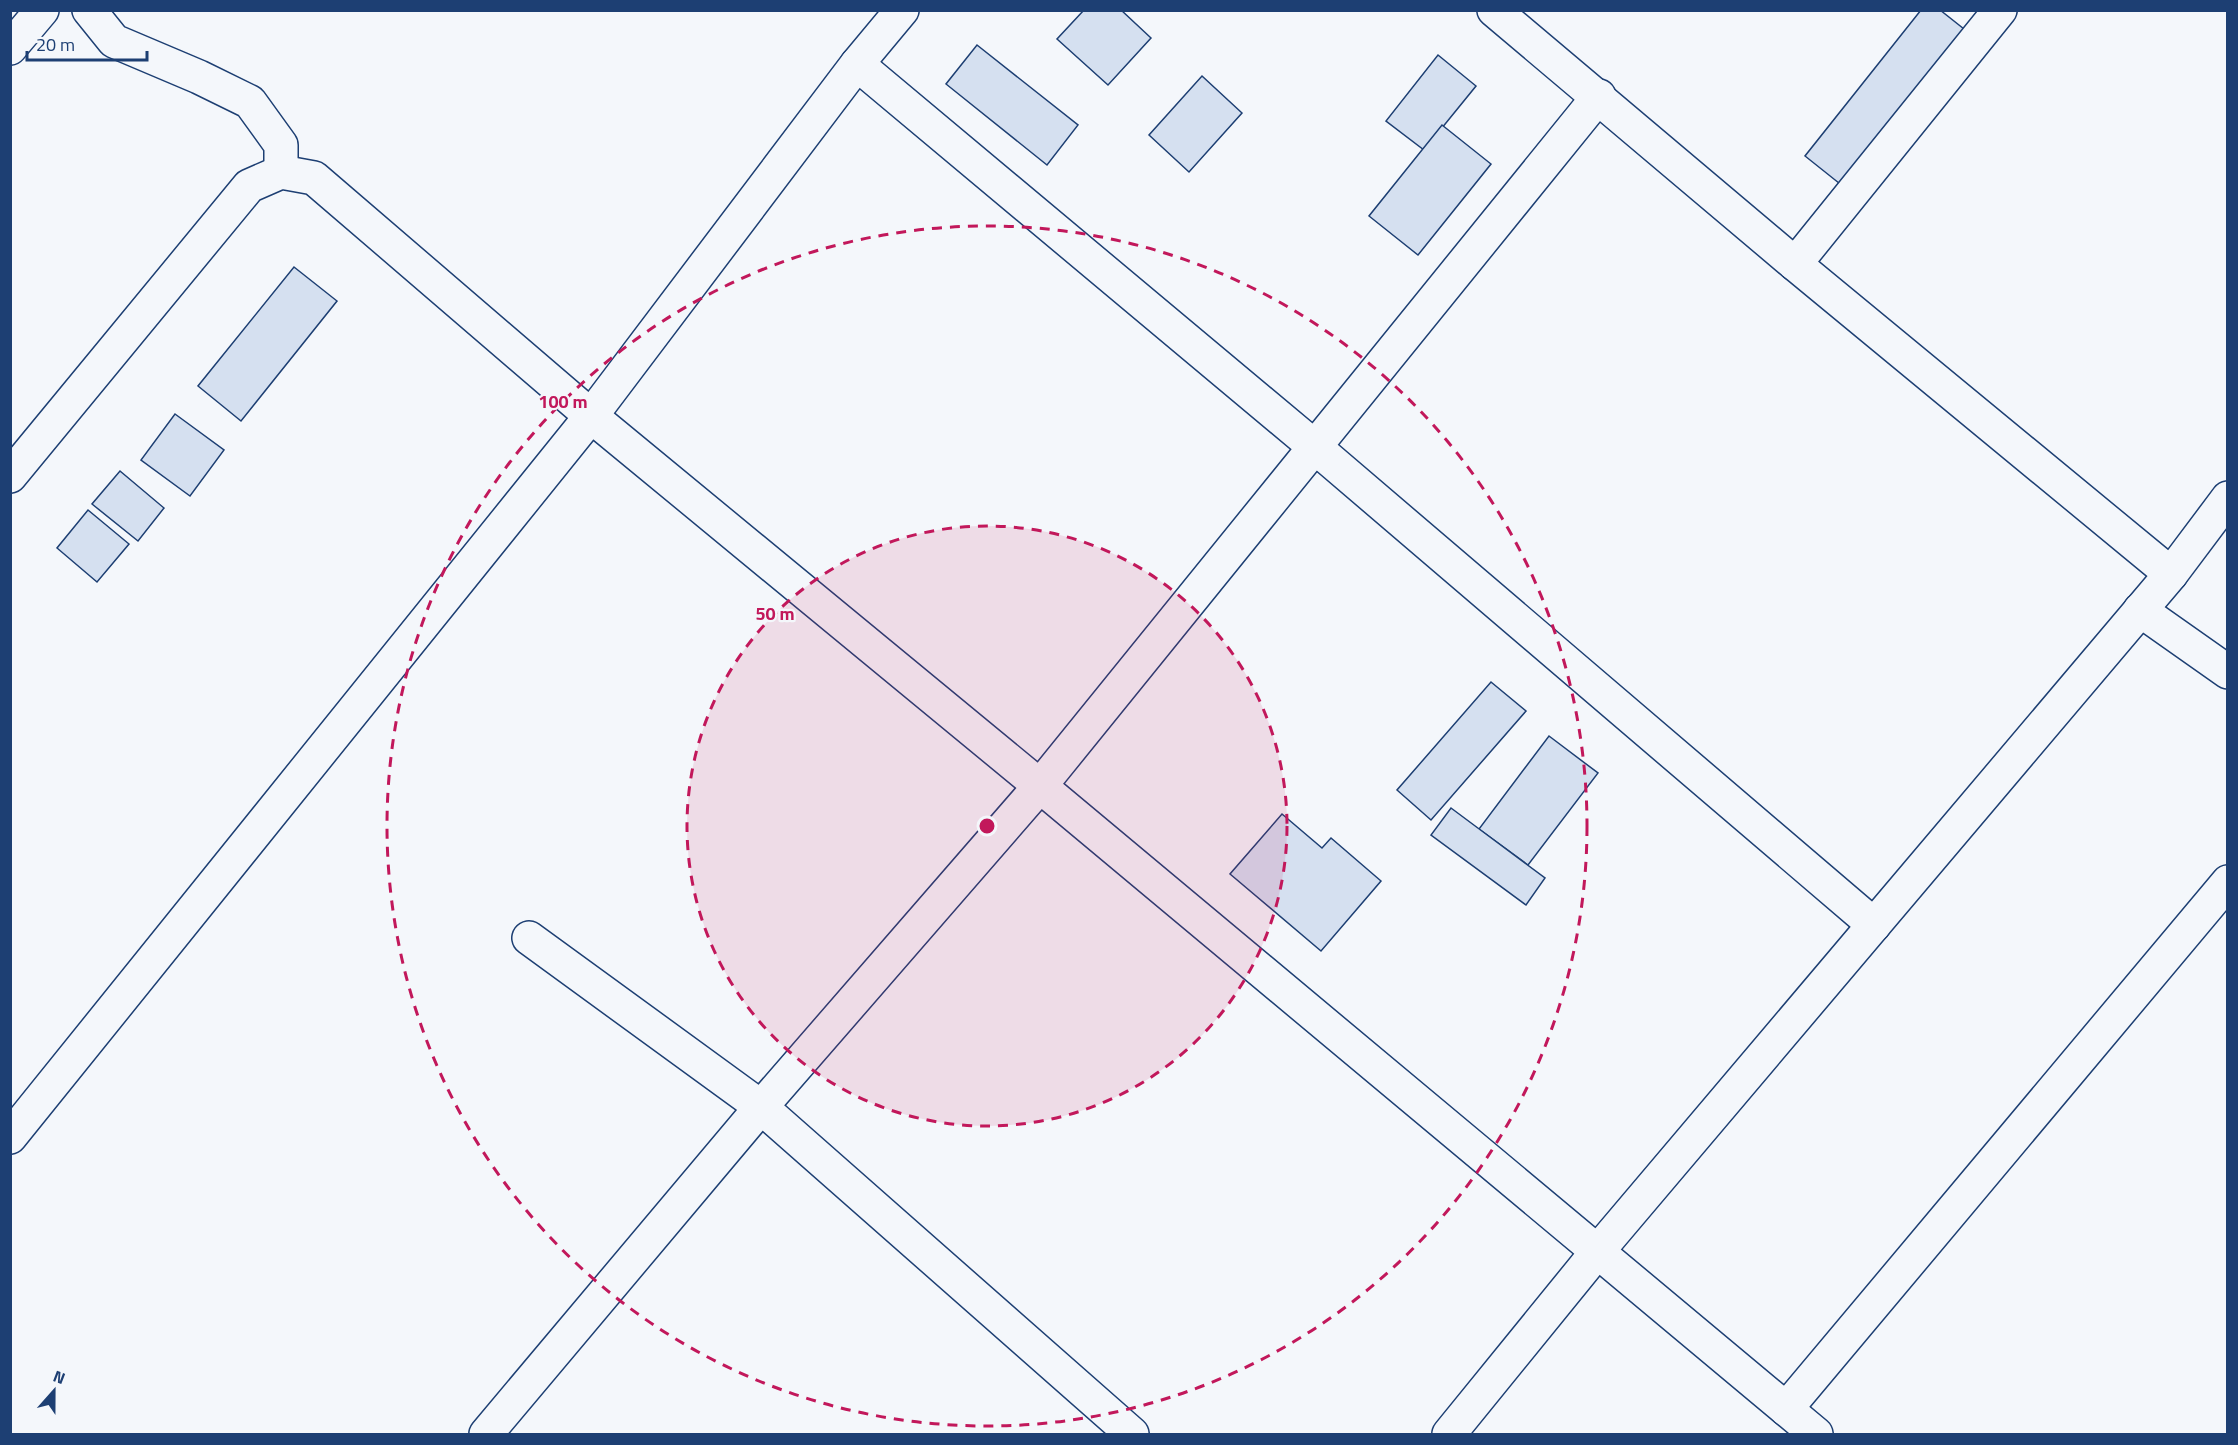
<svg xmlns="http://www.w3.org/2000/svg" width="2238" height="1445" font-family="'Titillium Web',sans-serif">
<rect width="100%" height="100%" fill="#f4f7fb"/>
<g fill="#d5e0f0" stroke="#1d3f73" stroke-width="1.5">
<polygon points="1084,10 1121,10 1151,38 1108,85 1057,39"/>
<polygon points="1921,10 1940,10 1988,48 1864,203 1805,156"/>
<polygon points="977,45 1078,125 1047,165 946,84"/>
<polygon points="1438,55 1476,86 1424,150 1386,121"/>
<polygon points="1202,76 1242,113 1189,172 1149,135"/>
<polygon points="1442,125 1491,164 1418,255 1369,216"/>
<polygon points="294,267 337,301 241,421 198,386"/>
<polygon points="175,414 224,450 190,496 141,460"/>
<polygon points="120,471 164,508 138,541 92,504"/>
<polygon points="88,510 129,544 97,582 57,548"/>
<polygon points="1491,682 1526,711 1431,820 1397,790"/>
<polygon points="1549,736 1598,773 1528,865 1479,829"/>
<polygon points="1451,808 1545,878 1526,905 1431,835"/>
<polygon points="1282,814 1322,848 1331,838 1381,881 1321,951 1230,874"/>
</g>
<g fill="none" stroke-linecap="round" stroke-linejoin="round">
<g stroke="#1d3f73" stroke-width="36">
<g id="minor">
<polyline points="89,10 114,41 199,77 250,102 281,145 281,172"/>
<polyline points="1494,10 1795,264 2171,574"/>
<polyline points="10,48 42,10"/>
<polyline points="857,64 1316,448 1874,925"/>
<polyline points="1795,264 2000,10"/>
<polyline points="10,476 249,186 281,172 314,178 591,416 1040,786 1816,1434"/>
<polyline points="2140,610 2228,672"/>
<polyline points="529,938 761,1107 1132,1434"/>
<polyline points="10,1137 591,416 857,64 902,10"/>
<polyline points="1786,1409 2228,882"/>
<polyline points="486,1434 761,1107 1040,786 1599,96"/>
<polyline points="1449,1434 1597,1252 2171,574 2228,498"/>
</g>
</g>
<use href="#minor" stroke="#f4f7fb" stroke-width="33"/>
</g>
<circle cx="987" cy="826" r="300" fill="#c2185b" fill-opacity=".12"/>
<g fill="none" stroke="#c2185b" stroke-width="3" stroke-dasharray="10 8">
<circle cx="987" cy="826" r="300"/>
<circle cx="987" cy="826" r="600"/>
</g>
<circle cx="987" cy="826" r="9" fill="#c2185b" stroke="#f4f7fb" stroke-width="3"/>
<g font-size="18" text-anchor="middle" font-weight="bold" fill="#c2185b" stroke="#f4f7fb" stroke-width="4.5" stroke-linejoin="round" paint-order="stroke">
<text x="563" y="408">100 m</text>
<text x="775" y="620">50 m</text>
</g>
<rect width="2238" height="1445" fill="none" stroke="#1d3f73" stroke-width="24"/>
<g transform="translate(54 1391) rotate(21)" stroke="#f4f7fb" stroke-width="4.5" paint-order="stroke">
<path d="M0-4.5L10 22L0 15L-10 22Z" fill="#1d3f73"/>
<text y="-9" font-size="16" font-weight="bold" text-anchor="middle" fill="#1d3f73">N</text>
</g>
<path d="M27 51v9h120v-9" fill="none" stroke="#1d3f73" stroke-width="3"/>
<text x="36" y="51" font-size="18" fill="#1d3f73" stroke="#f4f7fb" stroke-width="4.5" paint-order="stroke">20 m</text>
</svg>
